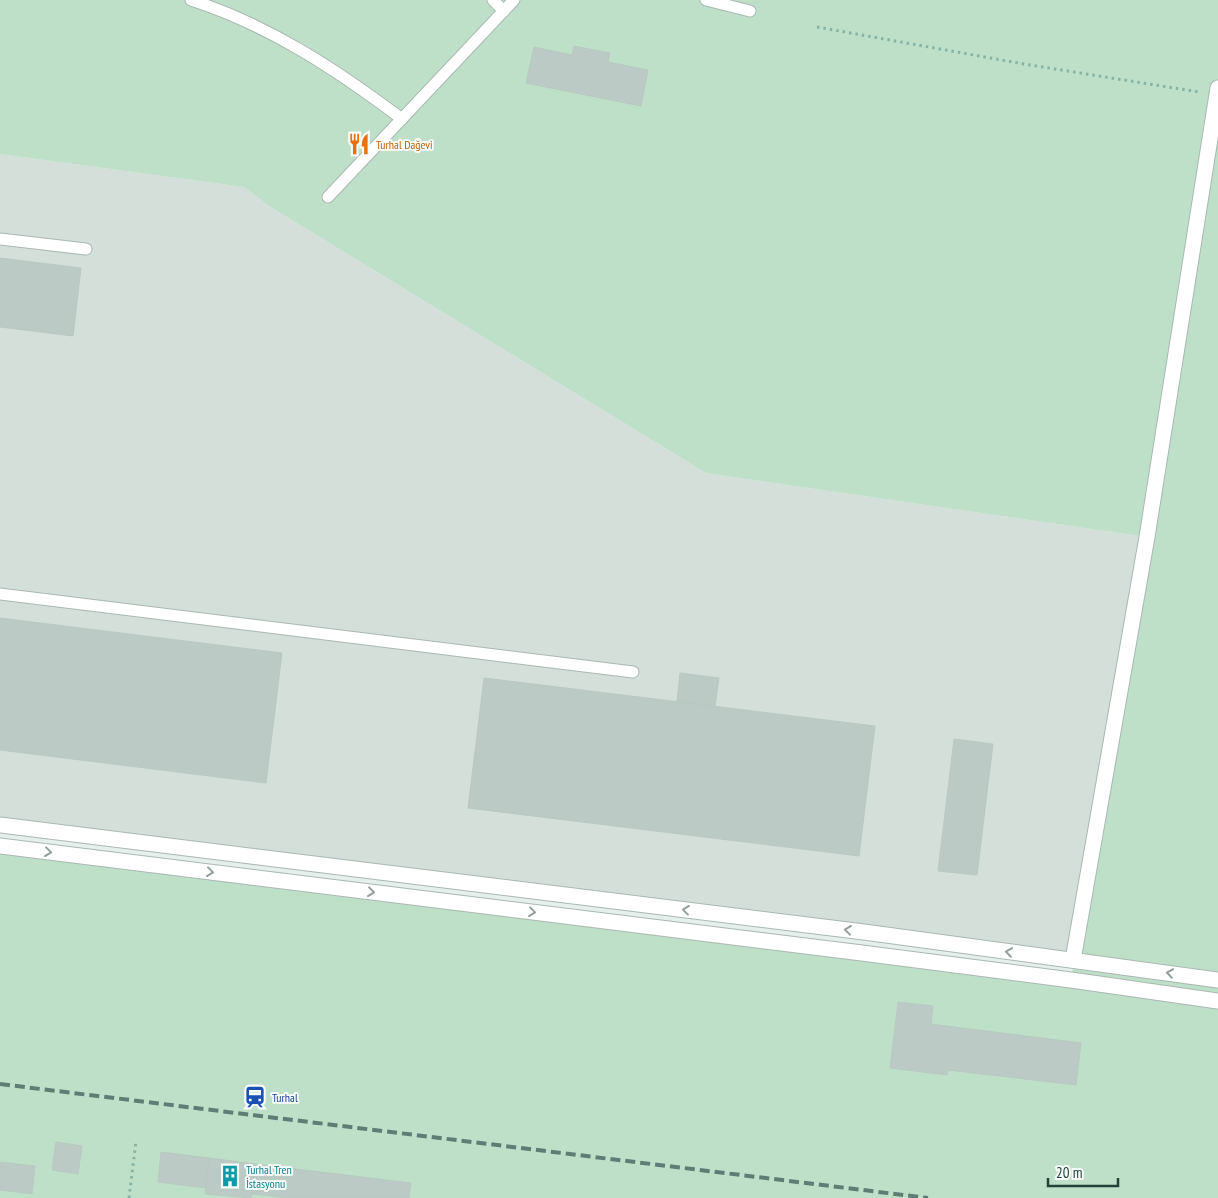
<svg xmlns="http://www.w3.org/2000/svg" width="1218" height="1198" font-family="'PT Sans Narrow',sans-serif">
<rect width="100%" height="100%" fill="#e6efeb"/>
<polygon fill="#d4dfda" points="0,154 244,187 269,206 706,473 1147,537 1073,960 0,825"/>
<polygon fill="#bfe0c8" points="0,0 1218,0 1218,1198 0,1198 0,846 1071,980 1147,537 706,473 269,206 244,187 0,154"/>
<g fill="#bbcac4" stroke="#b8c9c2">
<polygon points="574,46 610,53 608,62 648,70 641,106 526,83 534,47 572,55"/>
<polygon points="0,258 81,268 73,336 0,327"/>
<polygon points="0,618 282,653 266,783 0,750"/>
<polygon points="680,673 719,678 715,706 677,701"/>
<polygon points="484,678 875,726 859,856 468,808"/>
<polygon points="954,739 993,744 977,875 938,871"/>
<polygon points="898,1002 933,1006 931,1024 1081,1043 1076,1085 948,1070 947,1075 890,1068"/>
<polygon points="56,1142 82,1146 78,1174 52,1170"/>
<polygon points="161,1152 209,1158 206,1188 158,1182"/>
<polygon points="209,1158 255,1164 251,1198 205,1194"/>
<polygon points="0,1162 35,1166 32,1194 0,1190"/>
<polygon points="255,1164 411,1183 409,1198 288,1198 252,1194"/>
</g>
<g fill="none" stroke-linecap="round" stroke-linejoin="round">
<g stroke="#a8b8b2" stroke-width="13">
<g id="service">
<path d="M191,0C269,25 337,70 402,119"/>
<polyline points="493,0 504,11"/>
<polyline points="706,0 750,11"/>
<polyline points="328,197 514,0"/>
<polyline points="0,239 86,249"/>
<polyline points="0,594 633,672"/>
</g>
</g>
<g stroke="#a8b8b2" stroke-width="17">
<polyline id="minor" points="1073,960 1147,537 1218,88"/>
</g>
<g stroke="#a8b8b2" stroke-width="17">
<g id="tertiary">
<polyline points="0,825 864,932 1218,980"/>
<polyline points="0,846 862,953 1071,980 1218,1001"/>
</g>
</g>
<g stroke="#86b3a5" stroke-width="3" stroke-dasharray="2.5 4" stroke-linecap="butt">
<polyline points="817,27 1024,64 1199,92"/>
<polyline points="129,1198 136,1141"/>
</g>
<use href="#service" stroke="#fff" stroke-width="11"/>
<use href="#minor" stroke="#fff" stroke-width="15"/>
<use href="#tertiary" stroke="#fff" stroke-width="15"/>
<polyline stroke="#5f7d75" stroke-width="4" stroke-dasharray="10 5" stroke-linecap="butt" points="0,1084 928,1198"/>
</g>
<defs><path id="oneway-chevron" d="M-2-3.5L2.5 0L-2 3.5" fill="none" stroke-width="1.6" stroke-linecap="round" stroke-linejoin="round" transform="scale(1.25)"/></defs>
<g stroke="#92a09c">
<use href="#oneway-chevron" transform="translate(48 852) rotate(7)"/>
<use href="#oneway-chevron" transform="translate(210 872) rotate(7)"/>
<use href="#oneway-chevron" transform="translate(371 892) rotate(7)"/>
<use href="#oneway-chevron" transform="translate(686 910) rotate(-173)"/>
<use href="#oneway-chevron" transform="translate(532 912) rotate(7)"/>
<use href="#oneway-chevron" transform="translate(848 930) rotate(-173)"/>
<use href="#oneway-chevron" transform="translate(1009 952) rotate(-172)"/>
<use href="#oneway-chevron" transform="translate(1170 973) rotate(-172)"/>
</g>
<defs>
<g id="restaurant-bare" transform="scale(1.725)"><path d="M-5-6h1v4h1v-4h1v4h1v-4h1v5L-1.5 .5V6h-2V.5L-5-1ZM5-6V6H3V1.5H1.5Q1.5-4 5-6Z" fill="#e8710a" stroke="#f7fbf9" stroke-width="2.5" paint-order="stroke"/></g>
<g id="station-bare" transform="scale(1.725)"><path d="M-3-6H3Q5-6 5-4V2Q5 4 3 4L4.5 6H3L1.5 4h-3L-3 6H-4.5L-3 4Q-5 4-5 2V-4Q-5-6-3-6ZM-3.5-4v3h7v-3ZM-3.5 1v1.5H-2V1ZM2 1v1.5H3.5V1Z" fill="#1a4fb4" stroke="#f7fbf9" stroke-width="2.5" paint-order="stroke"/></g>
<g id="building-bare" transform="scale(1.725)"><path d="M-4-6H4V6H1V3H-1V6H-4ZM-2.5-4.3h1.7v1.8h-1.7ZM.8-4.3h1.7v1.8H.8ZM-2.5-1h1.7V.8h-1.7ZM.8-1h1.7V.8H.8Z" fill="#0f9aa8" stroke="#f7fbf9" stroke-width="2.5" paint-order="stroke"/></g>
</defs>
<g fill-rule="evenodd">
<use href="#restaurant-bare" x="359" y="144"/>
<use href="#station-bare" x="255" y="1097"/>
<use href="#building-bare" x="230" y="1176"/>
</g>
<g text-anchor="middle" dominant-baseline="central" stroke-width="4" stroke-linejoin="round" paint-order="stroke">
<g font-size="12" fill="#c56008" stroke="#f7fbf9" text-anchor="start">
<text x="376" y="144">Turhal Dağevi</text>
</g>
<g font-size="12" fill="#164399" stroke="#f7fbf9" text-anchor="start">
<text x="272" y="1097">Turhal</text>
</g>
<g font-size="12" fill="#0d838f" stroke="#f7fbf9" text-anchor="start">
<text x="246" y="1169">Turhal Tren<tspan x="246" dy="14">İstasyonu</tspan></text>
</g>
</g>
<path d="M1048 1178v8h70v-8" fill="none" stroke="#24423a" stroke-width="2.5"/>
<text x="1056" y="1178" font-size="15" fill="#24423a" stroke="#f7fbf9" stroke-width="4" paint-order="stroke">20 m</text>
</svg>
